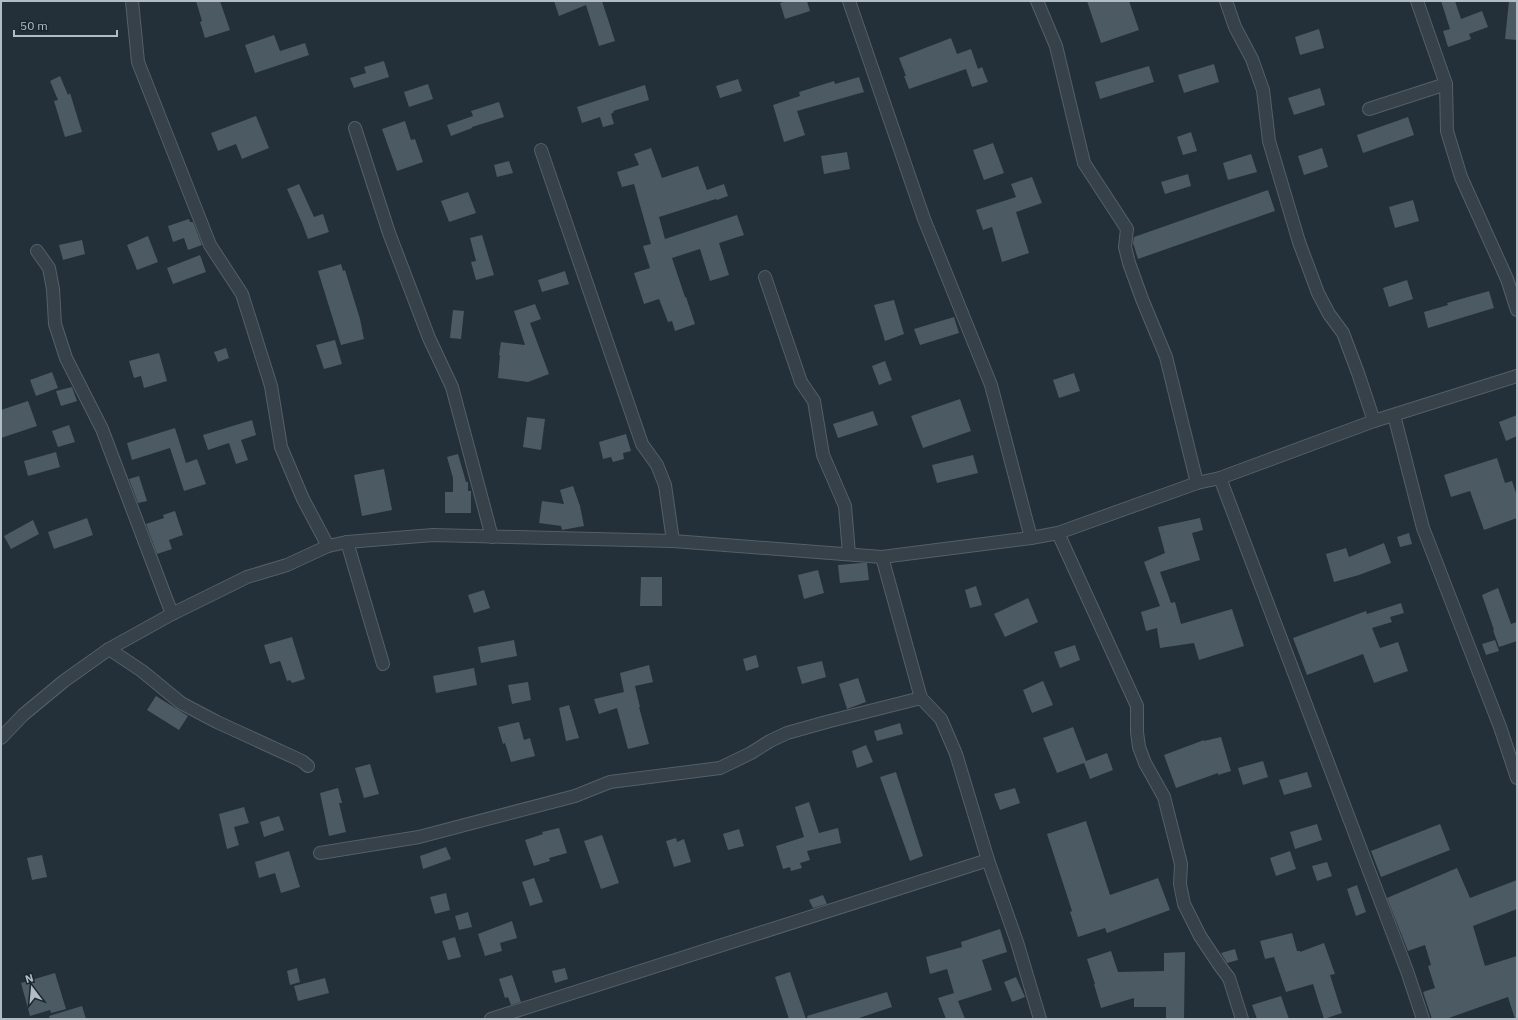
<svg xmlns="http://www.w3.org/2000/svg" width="1518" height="1020" font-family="'IBM Plex Sans',sans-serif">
<rect width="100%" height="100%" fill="#232f39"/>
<g fill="#4c5a64">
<polygon points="196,1 220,1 230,30 205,38 200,22 202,21"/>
<polygon points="554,1 602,1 615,41 599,46 586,5 559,16"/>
<polygon points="787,1 807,1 810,11 785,19 780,3"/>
<polygon points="1087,1 1129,1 1139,30 1101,43"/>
<polygon points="1441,1 1455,1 1461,19 1482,11 1488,27 1469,34 1471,39 1448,47 1443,31 1450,29"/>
<polygon points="1509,1 1517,1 1517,40 1505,39"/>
<polygon points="1319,29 1324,48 1300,55 1295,37"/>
<polygon points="274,35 280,51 305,43 309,55 255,73 245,45"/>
<polygon points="951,38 957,54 971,49 978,69 982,67 988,82 972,87 966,69 909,89 904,76 906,76 899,58"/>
<polygon points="384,61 389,77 354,88 350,78 366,73 364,67"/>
<polygon points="1214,64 1219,82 1184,93 1178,75"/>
<polygon points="1149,66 1154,82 1100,99 1095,82"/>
<polygon points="60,76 68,95 70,93 82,132 65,137 54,101 58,100 50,81"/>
<polygon points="859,77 864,92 797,111 805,135 784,142 773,105 800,96 799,92 834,81 835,84"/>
<polygon points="738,79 742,91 720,98 716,86"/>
<polygon points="428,84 433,99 409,107 404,92"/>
<polygon points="645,85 649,100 613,111 614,112 611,114 614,124 603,127 600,117 582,123 577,107"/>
<polygon points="1320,88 1325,105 1294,115 1288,98"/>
<polygon points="499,102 504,117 472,127 472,128 451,136 447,125 473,116 471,111"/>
<polygon points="256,116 269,148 242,159 236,144 218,151 211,133"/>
<polygon points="1408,117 1414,135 1363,153 1357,135"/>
<polygon points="405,121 411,140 415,139 423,162 397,171 382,129"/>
<polygon points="1191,132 1197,151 1183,155 1177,137"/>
<polygon points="993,143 1004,173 984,180 973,150"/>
<polygon points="651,148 662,178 698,166 707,190 724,184 728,196 717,200 716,199 659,217 665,239 737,215 744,235 719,243 729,275 710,281 700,249 672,258 685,297 686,297 695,324 675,331 672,321 668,322 659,299 644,304 634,273 650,268 643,246 651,244 634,184 622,187 617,172 639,165 634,154"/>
<polygon points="1322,148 1328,167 1304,175 1298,156"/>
<polygon points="847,152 850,169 824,174 821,156"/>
<polygon points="1251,154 1257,172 1228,180 1223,163"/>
<polygon points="509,161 513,173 497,177 494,165"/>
<polygon points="1188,174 1191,186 1165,194 1161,182"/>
<polygon points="1032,177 1042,203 1016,212 1029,253 1002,262 992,227 983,230 976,210 1016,197 1011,184"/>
<polygon points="299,184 314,217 323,214 329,232 308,239 302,223 287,189"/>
<polygon points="1268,190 1275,211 1138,259 1133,243 1134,237"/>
<polygon points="468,192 476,213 449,222 441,201"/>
<polygon points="1413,200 1419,221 1395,228 1389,207"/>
<polygon points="189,219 190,222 193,222 202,245 188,250 184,238 173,242 168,226"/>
<polygon points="482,235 494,275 476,280 471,262 476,261 470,238"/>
<polygon points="148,236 158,262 137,270 127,245"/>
<polygon points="82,240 85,254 63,260 59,245"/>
<polygon points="200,255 206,272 173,284 167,268"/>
<polygon points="341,264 343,271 345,270 360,319 364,339 341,345 318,271"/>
<polygon points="565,271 569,284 542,292 538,280"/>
<polygon points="1407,280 1413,299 1389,307 1383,288"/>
<polygon points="1489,291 1494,308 1428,328 1424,312 1448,305 1447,303"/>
<polygon points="894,300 904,334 885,341 874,305"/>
<polygon points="535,304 541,319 530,323 549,374 528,382 498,378 500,355 499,355 501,342 525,345 514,311"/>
<polygon points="453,310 464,311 461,339 450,338"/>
<polygon points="954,317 959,333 920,345 914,329"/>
<polygon points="335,340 342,364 324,369 316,345"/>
<polygon points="226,348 229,358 218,362 214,352"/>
<polygon points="159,353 167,381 144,388 141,376 134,378 129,361"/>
<polygon points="885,361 892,380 879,385 872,366"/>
<polygon points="52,372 58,388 36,396 30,380"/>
<polygon points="1074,373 1080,391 1059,398 1053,380"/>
<polygon points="72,387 77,401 61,406 56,391"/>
<polygon points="960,399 971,431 923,448 911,416"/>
<polygon points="28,401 37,426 1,438 1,410"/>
<polygon points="873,411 878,425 838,438 833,424"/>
<polygon points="1517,415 1517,436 1506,441 1499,422"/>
<polygon points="527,417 545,419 541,450 523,447"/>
<polygon points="252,420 256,435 241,440 248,460 236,464 229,443 208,450 203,435"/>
<polygon points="69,425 75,442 58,447 52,431"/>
<polygon points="175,428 186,463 197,459 206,484 184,491 170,448 132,460 127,443"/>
<polygon points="626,434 631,451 623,453 624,459 613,462 611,457 603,459 599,442"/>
<polygon points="56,452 60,467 28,476 24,461"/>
<polygon points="458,454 466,482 468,482 468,491 471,491 471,513 445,513 445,492 453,492 453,478 447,457"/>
<polygon points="973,455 978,473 937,483 932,465"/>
<polygon points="1497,458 1505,483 1512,481 1517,496 1517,518 1484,530 1470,491 1451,497 1444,475"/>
<polygon points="384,469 392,510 362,516 354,475"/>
<polygon points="139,476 147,501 138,503 129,479"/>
<polygon points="573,486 580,506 584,526 562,530 561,526 539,523 542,501 564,504 560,490"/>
<polygon points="175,511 183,535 169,540 172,549 157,554 146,524 164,518 163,515"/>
<polygon points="87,518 93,535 54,549 48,532"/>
<polygon points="1200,518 1203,530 1192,533 1200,560 1160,572 1171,603 1175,602 1181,624 1232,609 1244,646 1199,660 1194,643 1160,648 1157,628 1146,631 1141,612 1160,606 1144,562 1165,553 1158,527"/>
<polygon points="33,520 39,534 11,549 4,536"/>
<polygon points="1409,533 1412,544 1400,547 1397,537"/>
<polygon points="1384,543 1391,563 1359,575 1334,582 1326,554 1346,548 1349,557"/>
<polygon points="861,563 867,563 869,580 840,583 838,565"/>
<polygon points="818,570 824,593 804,599 798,575"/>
<polygon points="641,577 662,577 662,606 640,606"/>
<polygon points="976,586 982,605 970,608 965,590"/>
<polygon points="1498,588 1511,624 1517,622 1517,641 1499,647 1493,630 1494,630 1482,595"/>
<polygon points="484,590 490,608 474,613 468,595"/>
<polygon points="1028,598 1038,622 1005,637 994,614"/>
<polygon points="1401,603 1404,613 1390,617 1392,622 1372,628 1380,648 1398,642 1408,671 1374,683 1363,654 1307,675 1293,638 1366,611 1367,614"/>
<polygon points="292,637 305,679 292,683 290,680 287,681 280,661 270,664 264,645"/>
<polygon points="514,640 517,656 481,663 478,647"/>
<polygon points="1495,640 1499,651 1486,655 1482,644"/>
<polygon points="1075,645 1080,660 1060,668 1054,652"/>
<polygon points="756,655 759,667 746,671 743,659"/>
<polygon points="822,661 826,677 802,684 797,667"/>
<polygon points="649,665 653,682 635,686 640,707 639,707 649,744 628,749 617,708 599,714 594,699 624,692 620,673"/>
<polygon points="474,668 477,685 436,693 433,676"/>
<polygon points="858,678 866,702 847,709 839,684"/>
<polygon points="1043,681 1053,705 1032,713 1023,690"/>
<polygon points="528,682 531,700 512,704 508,685"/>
<polygon points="156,696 188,716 179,730 147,710"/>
<polygon points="569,705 579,738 566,741 559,708"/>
<polygon points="519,722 524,740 530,738 535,756 511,762 505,743 503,744 498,727"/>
<polygon points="900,723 903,734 877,741 874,731"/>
<polygon points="1073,727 1086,761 1107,753 1113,770 1090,779 1084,763 1057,773 1043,738"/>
<polygon points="1221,737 1231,771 1218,775 1218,773 1176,788 1164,755 1204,740 1204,741"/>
<polygon points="866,745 873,762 857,768 852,751"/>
<polygon points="1263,761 1268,777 1243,785 1238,768"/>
<polygon points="370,764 379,794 364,798 355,768"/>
<polygon points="896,772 923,856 910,861 880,777"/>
<polygon points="1307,772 1312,787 1284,795 1279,780"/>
<polygon points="338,788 342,803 339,803 346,832 329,836 320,793"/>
<polygon points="1015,788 1020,803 1000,810 994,794"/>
<polygon points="809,802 819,833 838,828 841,843 807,851 810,860 800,863 802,868 791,871 790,867 783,869 776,846 804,837 795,807"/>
<polygon points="244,807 249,823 234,827 239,845 227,849 219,814"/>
<polygon points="279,816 284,830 264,837 260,822"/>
<polygon points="1086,821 1110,895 1158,878 1170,910 1107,933 1105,928 1078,937 1070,912 1072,911 1047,834"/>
<polygon points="1317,824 1322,840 1295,849 1290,832"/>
<polygon points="1440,824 1450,850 1381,877 1371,851"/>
<polygon points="559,828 567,853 549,858 550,861 534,866 525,840 543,834 542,832"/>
<polygon points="739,829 744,846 728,850 723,834"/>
<polygon points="602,835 619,883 601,889 584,841"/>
<polygon points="676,838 677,842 684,839 691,862 674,867 666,841"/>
<polygon points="446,847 451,859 423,869 420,856"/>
<polygon points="289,851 300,887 281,893 275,873 259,878 255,862"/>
<polygon points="1290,851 1296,869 1276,876 1270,858"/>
<polygon points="42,855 47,877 32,880 27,858"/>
<polygon points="1327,862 1332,876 1317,881 1312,866"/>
<polygon points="1457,868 1470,898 1517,880 1517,909 1473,926 1485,966 1517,956 1517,1018 1515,1019 1508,997 1446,1019 1432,1019 1423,992 1435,988 1428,966 1431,965 1425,945 1408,951 1387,898"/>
<polygon points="534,878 543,902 530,906 522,882"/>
<polygon points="1357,885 1366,912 1356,916 1347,889"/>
<polygon points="446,893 450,910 435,914 430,897"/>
<polygon points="823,895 827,904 813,908 809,900"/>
<polygon points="468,912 472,927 459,930 455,916"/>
<polygon points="512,921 517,938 500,943 502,951 485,956 478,934"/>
<polygon points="1000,929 1007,952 982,960 992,990 958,1001 965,1019 946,1019 938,998 954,993 947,969 930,974 926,957 962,947 961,942"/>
<polygon points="1292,933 1297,951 1300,951 1300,952 1324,943 1335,974 1330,975 1342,1013 1324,1019 1313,984 1286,992 1274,957 1265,959 1260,941"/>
<polygon points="455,937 461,957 448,960 442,941"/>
<polygon points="1235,949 1238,960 1227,963 1221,953"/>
<polygon points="1111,951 1118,972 1164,971 1164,953 1185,952 1184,1019 1166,1019 1166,1007 1134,1007 1134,998 1101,1008 1094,984 1095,984 1087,959"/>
<polygon points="297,968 300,982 290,985 287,971"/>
<polygon points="565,968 568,979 555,983 552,971"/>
<polygon points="790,972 806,1019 789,1019 775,977"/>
<polygon points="55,973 66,1009 51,1013 50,1010 30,1016 21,983"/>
<polygon points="512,975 521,1002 511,1005 508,997 505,998 499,979"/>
<polygon points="1016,977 1025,997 1012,1002 1004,982"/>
<polygon points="325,978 329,993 298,1001 294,986"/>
<polygon points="887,992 892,1007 856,1019 808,1019 807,1016"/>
<polygon points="1281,996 1289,1019 1257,1019 1252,1005"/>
<polygon points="82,1006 86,1019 50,1019 49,1016"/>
</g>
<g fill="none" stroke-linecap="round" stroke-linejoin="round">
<g stroke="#555f67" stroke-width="14">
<g id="minor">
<polyline points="132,1 138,62 210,245 242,294 271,386 281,447 303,499 328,546"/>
<polyline points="849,1 924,219 991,385 1031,538"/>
<polyline points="1037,1 1056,46 1084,163 1127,229 1125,247 1129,263 1142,299 1166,357 1197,483"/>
<polyline points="1226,1 1235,27 1252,59 1263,90 1269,141 1299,242 1318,293 1329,314 1343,333 1358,373 1374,421"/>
<polyline points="1417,1 1446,84 1447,131 1461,177 1507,279 1517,310"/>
<polyline points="1369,109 1446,84"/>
<polyline points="355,128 389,233 429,338 452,387 492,537"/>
<polyline points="541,150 642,444 657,465 665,485 673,541"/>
<polyline points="37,251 49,268 53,289 55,324 66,358 102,429 172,614"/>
<polyline points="765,277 801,382 814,401 823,455 845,506 849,554"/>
<polyline points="1394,415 1423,528 1500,727 1517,778"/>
<polyline points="1220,478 1407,971 1423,1019"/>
<polyline points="1058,533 1137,706 1137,732 1139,747 1145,763 1164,797 1181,864 1180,884 1184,904 1200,936 1220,966 1229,978 1242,1019"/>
<polyline points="347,542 383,664"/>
<polyline points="882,557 921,698 941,719 956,754 988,860 1017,942 1040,1019"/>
<polyline points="109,649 142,671 181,703 217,722 302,761 308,766"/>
<polyline points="1,738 23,715 64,681 109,649 172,614 247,577 287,565 328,546 347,542 433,535 673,541 882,557 1031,538 1058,533 1197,483 1220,478 1374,421 1517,376"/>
<polyline points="320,853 419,837 575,796 610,782 720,768 751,753 770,741 787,733 830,721 921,698"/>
<polyline points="491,1019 988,860"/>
</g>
</g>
<use href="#minor" stroke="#374149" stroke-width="12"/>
</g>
<rect width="1518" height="1020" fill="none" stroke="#b2bcc5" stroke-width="4"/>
<g transform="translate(32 988) rotate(344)" stroke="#1c262e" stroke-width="3" paint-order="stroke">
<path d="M0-3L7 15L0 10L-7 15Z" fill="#b2bcc5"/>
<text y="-6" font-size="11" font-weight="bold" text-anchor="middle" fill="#b2bcc5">N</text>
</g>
<path d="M14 30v6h103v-6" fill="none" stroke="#b2bcc5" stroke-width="2"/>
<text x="20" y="30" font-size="12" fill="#b2bcc5" stroke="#1c262e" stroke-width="3" paint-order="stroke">50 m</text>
</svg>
